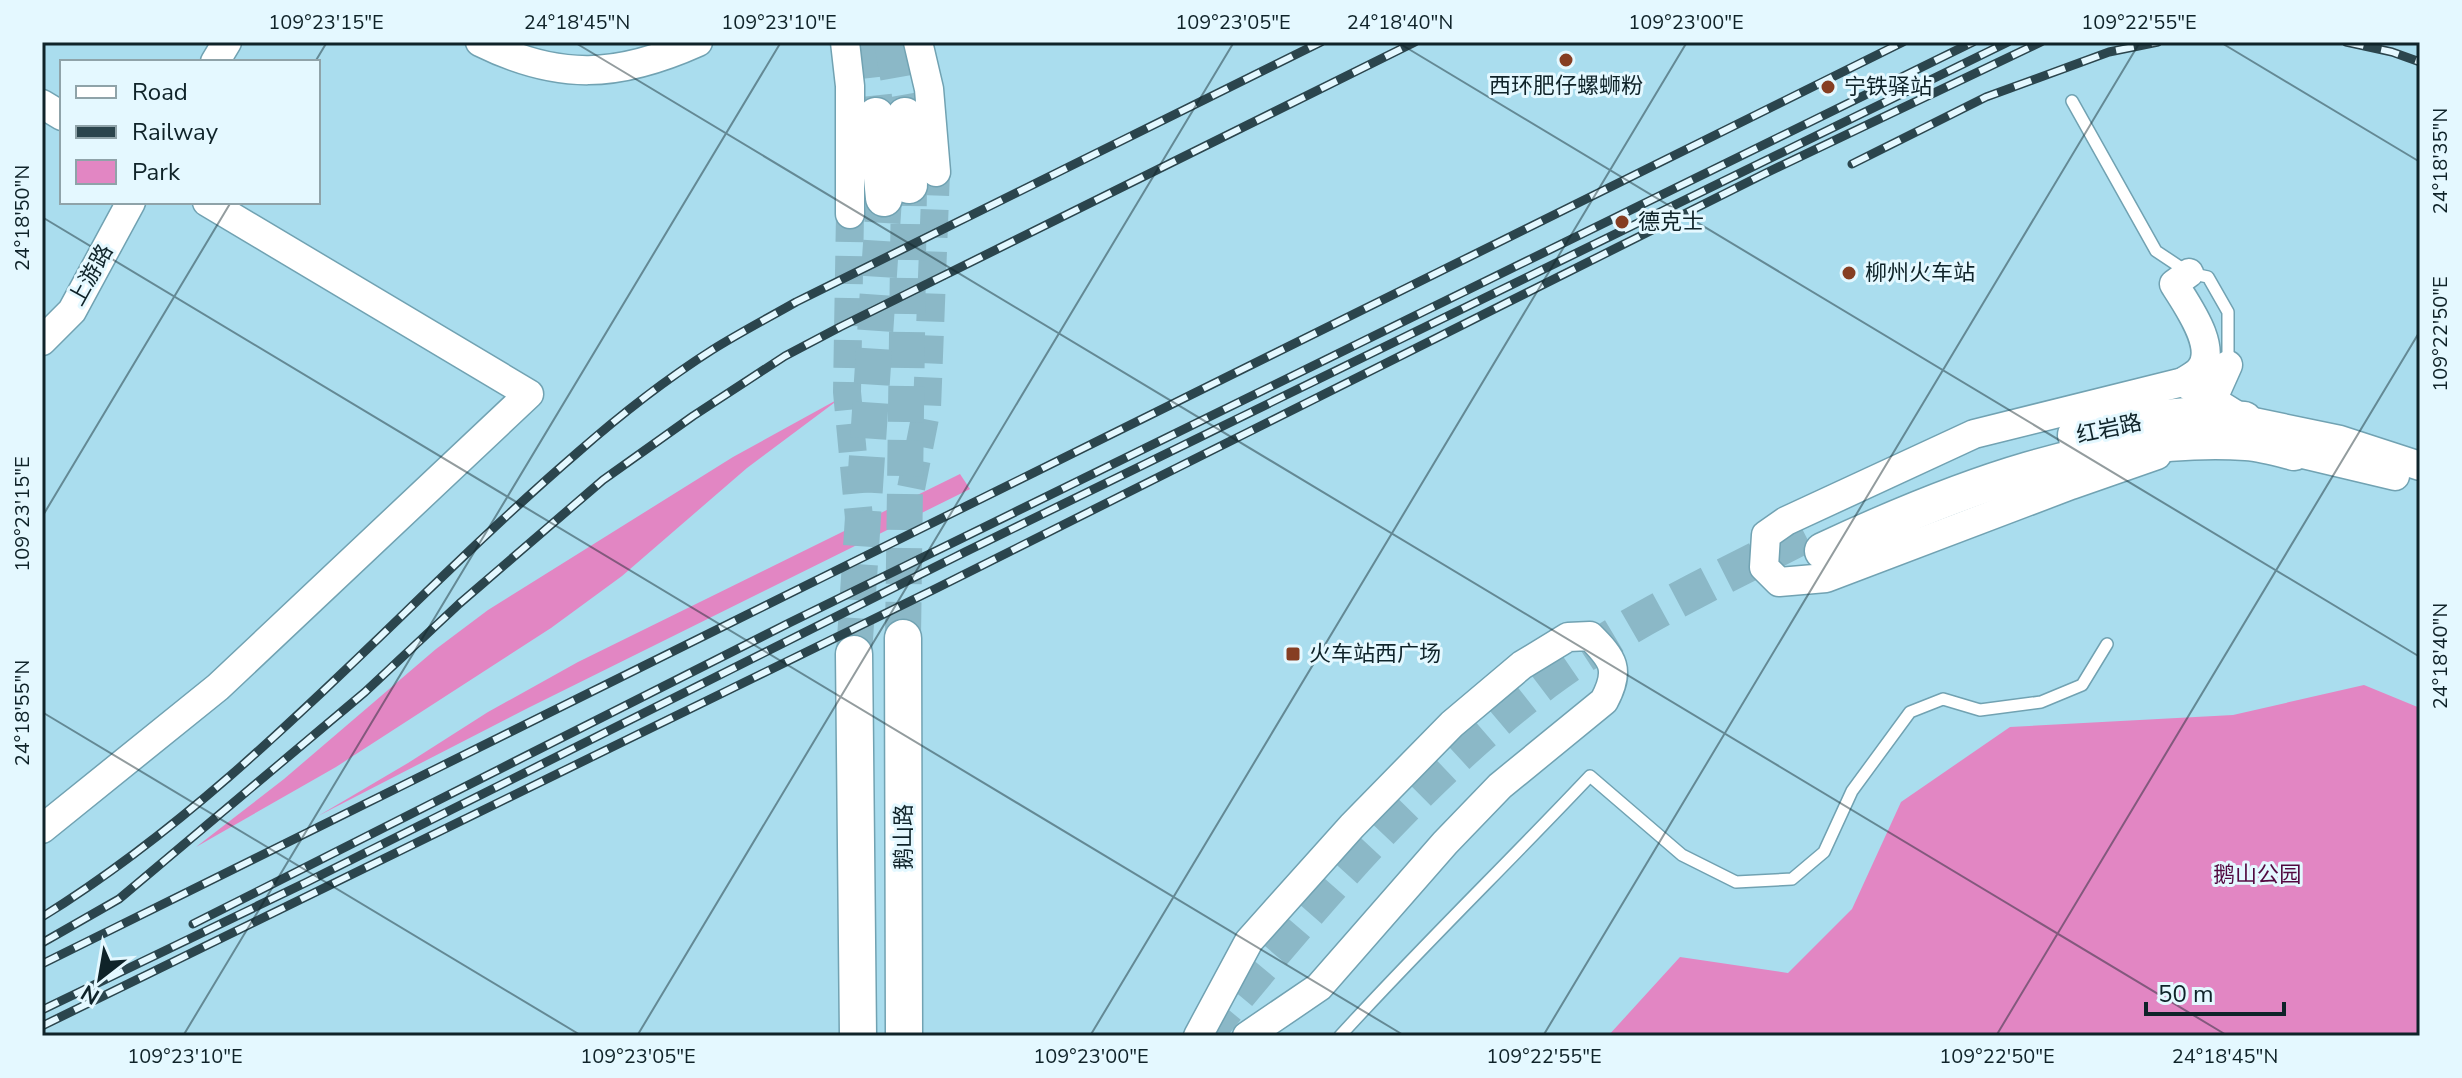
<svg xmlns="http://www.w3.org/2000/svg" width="2462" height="1078" font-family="'Nunito Sans','Noto Sans SC',sans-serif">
<rect width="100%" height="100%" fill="#ade"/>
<g fill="#e286c3">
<polygon points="842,397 747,468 622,576 551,628 336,767 196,847 284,779 436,649 488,610 733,457"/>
<polygon points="960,474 970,489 528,708 318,816 408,763 488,712 578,662"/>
<polygon points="2364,685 2420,708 2420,1036 1608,1036 1680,957 1788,973 1852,909 1901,802 2010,727 2233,715"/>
</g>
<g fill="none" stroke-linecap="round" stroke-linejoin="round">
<g stroke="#8bb8c7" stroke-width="28" stroke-dasharray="28 14" stroke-linecap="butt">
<polyline points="850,214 847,392 861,539"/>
<polyline points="903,529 927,408 936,172"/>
</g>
<g stroke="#8bb8c7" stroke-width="36" stroke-dasharray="36 18" stroke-linecap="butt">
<polyline points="868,42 876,116"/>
<polyline points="892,42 905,116"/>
<polyline points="903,638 909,185"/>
<polyline points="854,654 884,198"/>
<path d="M1204,1036C1308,910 1414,781 1545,682C1625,622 1720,579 1809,533"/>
</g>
<g stroke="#71a2b2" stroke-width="14">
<g id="service">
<polyline points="2072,101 2156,251 2189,273 2208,277 2228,312 2228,363"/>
<path d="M1340,1036C1421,947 1508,863 1590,776L1682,855L1736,882L1792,879L1824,852L1852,791L1910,712L1943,699L1980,710L2041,702L2082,685L2107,644"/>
</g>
</g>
<g stroke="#71a2b2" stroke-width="31">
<g id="tertiary">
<path d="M480,42C559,81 618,78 698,42"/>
<polyline points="845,42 850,86 850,214"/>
<polyline points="918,42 929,89 936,172"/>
<polyline points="215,62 227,42"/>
<polyline points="42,104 62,116"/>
<polyline points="42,341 72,311 131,202"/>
<polyline points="2183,382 2244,420 2340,440 2420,466"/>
<polyline points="2197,409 2215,394 2228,365"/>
<polyline points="2294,452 2395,476"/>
<path d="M2157,455L2071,485L1826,578L1779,582L1764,567L1766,535L1786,521L1974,434L2183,382C2188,379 2195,375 2199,371C2220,349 2186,304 2174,284L2189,273"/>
<polyline points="42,829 218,687 529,394 207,202"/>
<path d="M1198,1036L1249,941L1352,826L1452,724L1522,665L1568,637L1590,636C1613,659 1621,669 1604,701L1500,786L1445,843L1319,987L1247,1036"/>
</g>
</g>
<g stroke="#71a2b2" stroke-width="39">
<g id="primary">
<polyline points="876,116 884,198"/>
<polyline points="905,116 909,185"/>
<polyline points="2076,435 2134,421 2187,416 2244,420"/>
<path d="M1823,551C1954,490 2099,433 2246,442C2262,443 2279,448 2294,452"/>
<polyline points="903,638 904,1036"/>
<polyline points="854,654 858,1036"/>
</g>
</g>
<use href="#service" stroke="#fff" stroke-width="11"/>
<use href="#tertiary" stroke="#fff" stroke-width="28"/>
<use href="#primary" stroke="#fff" stroke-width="36"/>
<g stroke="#2b454d" stroke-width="9">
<g id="rail">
<polyline points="2346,42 2392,52 2420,62"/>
<polyline points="1852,164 1986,97 2109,52 2158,42"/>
<path d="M42,917C244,792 398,607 577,453C619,416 665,380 712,350C739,333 768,318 796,302L1321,42"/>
<polyline points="193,924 789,623 1973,42"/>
<polyline points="42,943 119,899 365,692 459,604 603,480 693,416 785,356 840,327 1415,42"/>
<polyline points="42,964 1903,42"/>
<polyline points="42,1010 307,882 965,552 2008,42"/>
<polyline points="42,1026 935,589 1766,173 2041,42"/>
</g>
</g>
<use href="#rail" stroke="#e4f8ff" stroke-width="6" stroke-dasharray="18" stroke-linecap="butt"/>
</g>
<path fill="none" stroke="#0f2329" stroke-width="2" stroke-opacity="0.45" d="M574,42L2228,1036M1397,42L2420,657M2220,42L2420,162M315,62L327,42M42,217L1405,1036M42,517L231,202M42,712L582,1036M183,1036L781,42M637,1036L1234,42M1090,1036L1687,42M1543,1036L2140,42M1996,1036L2420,331"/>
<g fill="#863e22" stroke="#e4f8ff" stroke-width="3">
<circle cx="1566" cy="60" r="8"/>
<circle cx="1828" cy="87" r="8"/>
<circle cx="1622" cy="222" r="8"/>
<circle cx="1849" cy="273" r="8"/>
<rect x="1285" y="646" width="16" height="16" rx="4"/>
</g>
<g text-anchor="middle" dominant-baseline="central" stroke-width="6" stroke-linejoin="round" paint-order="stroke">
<g font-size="22" fill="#0f2329" stroke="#e4f8ff" text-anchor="start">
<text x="1566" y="86" text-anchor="middle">西环肥仔螺蛳粉</text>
<text x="1844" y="87">宁铁驿站</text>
<text x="1638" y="222">德克士</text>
<text x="1865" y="273">柳州火车站</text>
<text x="1309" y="654">火车站西广场</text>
</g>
<g font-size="22" fill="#0f2329" stroke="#e4f8ff">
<text transform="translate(91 275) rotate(-61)">上游路</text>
<text transform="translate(2109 429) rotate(-12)">红岩路</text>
<text transform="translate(904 837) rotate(-90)">鹅山路</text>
</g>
<g font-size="22" fill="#520940" stroke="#e4f8ff">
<text x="2257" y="875">鹅山公园</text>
</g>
</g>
<rect width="2462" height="1078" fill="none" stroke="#e4f8ff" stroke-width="88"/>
<rect x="60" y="60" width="260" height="144" fill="#e4f8ff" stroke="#8fa3a9" stroke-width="2"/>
<rect x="76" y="86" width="40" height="12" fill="#ffffff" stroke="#8fa3a9" stroke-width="2"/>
<text x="132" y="100" font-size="24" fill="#0f2329">Road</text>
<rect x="76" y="126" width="40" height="12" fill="#2b454d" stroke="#8fa3a9" stroke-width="2"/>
<text x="132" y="140" font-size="24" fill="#0f2329">Railway</text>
<rect x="76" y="160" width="40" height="24" fill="#e286c3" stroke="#8fa3a9" stroke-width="2"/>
<text x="132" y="180" font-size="24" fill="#0f2329">Park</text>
<g transform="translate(100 978) rotate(211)" stroke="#e4f8ff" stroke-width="6" paint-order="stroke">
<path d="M0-6L14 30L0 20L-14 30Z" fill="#0f2329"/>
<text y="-12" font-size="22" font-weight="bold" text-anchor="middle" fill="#0f2329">N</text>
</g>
<path d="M2146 1002v12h138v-12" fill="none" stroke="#0f2329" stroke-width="4"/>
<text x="2158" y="1002" font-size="24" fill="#0f2329" stroke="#e4f8ff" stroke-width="6" paint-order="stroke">50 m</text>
<rect x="44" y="44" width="2374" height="990" fill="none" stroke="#0f2329" stroke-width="3"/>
<g font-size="20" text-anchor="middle" fill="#0f2329">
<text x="326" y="29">109°23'15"E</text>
<text x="577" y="29">24°18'45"N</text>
<text x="779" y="29">109°23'10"E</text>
<text x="1233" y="29">109°23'05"E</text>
<text x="1400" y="29">24°18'40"N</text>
<text x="1686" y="29">109°23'00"E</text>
<text x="2139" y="29">109°22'55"E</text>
<text transform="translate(2440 161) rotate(-90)" y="7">24°18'35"N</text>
<text transform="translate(22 218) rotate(-90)" y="7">24°18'50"N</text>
<text transform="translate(2440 334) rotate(-90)" y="7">109°22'50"E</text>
<text transform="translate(22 514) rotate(-90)" y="7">109°23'15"E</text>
<text transform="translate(2440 656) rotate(-90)" y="7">24°18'40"N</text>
<text transform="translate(22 713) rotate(-90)" y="7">24°18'55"N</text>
<text x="185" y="1063">109°23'10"E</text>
<text x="638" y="1063">109°23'05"E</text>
<text x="1091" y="1063">109°23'00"E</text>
<text x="1544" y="1063">109°22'55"E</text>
<text x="1997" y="1063">109°22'50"E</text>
<text x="2225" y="1063">24°18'45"N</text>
</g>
</svg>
